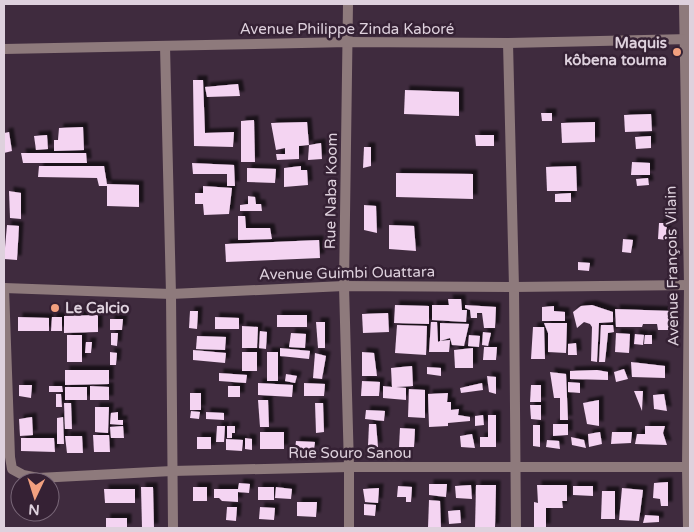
<svg xmlns="http://www.w3.org/2000/svg" width="694" height="532" font-family="'Varela Round',sans-serif">
<defs>
<filter id="shadow"><feDropShadow dx="4.5" dy="-4.5" stdDeviation="1" flood-color="#0009"/></filter>
</defs>
<rect width="100%" height="100%" fill="#3f2b3e"/>
<g fill="#f4d4f2" filter="url(#shadow)">
<polygon points="193,80 203,80 205,133 234,132 233,147 194,146"/>
<polygon points="238,84 240,96 207,97 205,87"/>
<polygon points="405,90 459,92 459,116 404,114"/>
<polygon points="541,113 552,113 552,121 542,121"/>
<polygon points="651,114 652,131 625,132 624,115"/>
<polygon points="254,120 255,162 241,162 241,121"/>
<polygon points="307,122 309,145 299,146 299,159 277,160 276,154 285,154 285,148 276,150 271,123"/>
<polygon points="595,122 595,142 562,143 561,123"/>
<polygon points="83,127 84,150 54,151 54,140 58,140 59,128"/>
<polygon points="9,132 12,151 4,153 4,133"/>
<polygon points="47,135 48,149 36,150 34,136"/>
<polygon points="475,135 494,135 494,146 476,146"/>
<polygon points="651,136 651,148 636,149 635,137"/>
<polygon points="321,143 322,159 308,160 309,145"/>
<polygon points="364,147 371,147 371,166 363,168"/>
<polygon points="21,153 86,153 87,163 23,163"/>
<polygon points="632,162 650,163 650,175 631,175"/>
<polygon points="192,163 234,165 235,186 227,186 227,174 193,174"/>
<polygon points="39,166 104,166 107,184 139,185 139,207 107,206 107,186 99,186 97,178 38,177"/>
<polygon points="301,166 301,170 307,170 308,185 284,187 284,168"/>
<polygon points="576,166 577,191 547,191 546,167"/>
<polygon points="247,168 276,169 275,183 247,182"/>
<polygon points="396,173 473,174 473,199 396,197"/>
<polygon points="648,178 649,185 637,186 636,179"/>
<polygon points="203,186 232,188 229,214 204,215 203,204 195,204 195,193 203,193"/>
<polygon points="9,191 21,193 21,219 10,218"/>
<polygon points="571,193 571,202 555,202 555,194"/>
<polygon points="248,196 255,197 256,204 261,204 262,211 240,211 240,205 248,204"/>
<polygon points="364,205 376,206 377,233 364,230"/>
<polygon points="238,216 245,216 246,228 270,228 272,239 238,240"/>
<polygon points="659,223 667,223 666,240 658,239"/>
<polygon points="7,225 19,226 17,260 4,259"/>
<polygon points="389,225 414,226 416,251 389,249"/>
<polygon points="623,239 633,240 631,253 622,252"/>
<polygon points="319,240 320,258 226,262 225,244"/>
<polygon points="578,262 590,263 589,271 578,270"/>
<polygon points="448,299 461,299 462,310 467,310 466,322 432,320 432,305 449,305"/>
<polygon points="395,305 429,306 429,324 394,323"/>
<polygon points="465,305 496,307 495,328 484,328 482,313 477,313 477,318 471,318 470,310 465,308"/>
<polygon points="592,305 613,312 613,322 599,323 597,362 591,361 592,327 590,324 584,322 577,328 573,312 581,306"/>
<polygon points="554,306 554,311 565,312 565,321 542,321 542,307"/>
<polygon points="615,309 672,311 673,330 658,330 657,324 643,324 642,327 616,327"/>
<polygon points="190,311 198,311 197,329 189,328"/>
<polygon points="388,313 389,332 363,333 362,314"/>
<polygon points="98,315 98,332 64,333 64,316"/>
<rect x="277" y="315" width="30" height="12"/>
<polygon points="18,317 49,318 49,331 18,331"/>
<polygon points="52,317 62,317 62,331 51,331"/>
<polygon points="215,317 239,318 239,329 215,329"/>
<polygon points="110,319 123,319 122,330 110,330"/>
<polygon points="316,322 325,322 325,348 318,348"/>
<polygon points="431,322 437,322 438,342 440,341 440,323 469,324 464,346 452,345 450,338 440,341 450,340 449,352 429,352"/>
<polygon points="544,323 567,323 566,353 548,352 548,333"/>
<polygon points="397,325 427,326 426,355 395,353"/>
<polygon points="601,325 613,325 614,332 608,333 605,362 599,362"/>
<polygon points="242,326 258,327 257,348 242,348"/>
<polygon points="533,327 544,327 545,359 531,359"/>
<polygon points="260,331 267,332 266,349 259,348"/>
<polygon points="483,332 491,333 488,346 482,345"/>
<polygon points="111,333 118,333 117,346 111,345"/>
<polygon points="291,333 306,334 305,348 289,347"/>
<polygon points="616,333 630,334 629,353 615,352"/>
<polygon points="635,334 644,335 643,345 634,344"/>
<rect x="67" y="335" width="15" height="27"/>
<polygon points="469,335 480,336 479,347 468,346"/>
<polygon points="645,335 652,335 652,344 644,344"/>
<polygon points="197,336 226,337 225,350 196,349"/>
<polygon points="86,342 92,342 91,353 85,353"/>
<polygon points="576,343 577,355 568,355 568,344"/>
<polygon points="484,347 497,347 496,360 483,360"/>
<polygon points="280,348 310,351 309,359 280,356"/>
<polygon points="473,348 473,368 455,368 454,350"/>
<polygon points="193,350 226,353 225,363 193,360"/>
<polygon points="110,352 117,353 116,365 110,365"/>
<rect x="242" y="352" width="15" height="19"/>
<rect x="267" y="352" width="11" height="29"/>
<polygon points="362,352 374,353 377,376 362,376"/>
<polygon points="315,353 326,356 322,379 313,378"/>
<polygon points="631,362 665,366 665,378 632,377"/>
<polygon points="412,366 413,386 396,387 406,388 406,400 383,398 383,386 392,387 391,368"/>
<polygon points="427,367 441,368 441,376 427,374"/>
<polygon points="624,369 628,379 616,382 614,372"/>
<polygon points="65,370 109,370 109,384 65,385"/>
<polygon points="597,370 608,372 608,380 570,379 570,371"/>
<polygon points="550,372 566,374 568,420 560,420 560,398 554,398"/>
<polygon points="219,373 247,375 246,383 219,381"/>
<polygon points="286,374 297,376 295,383 285,381"/>
<polygon points="487,376 496,377 496,394 489,392"/>
<polygon points="362,381 380,382 379,396 361,396"/>
<polygon points="568,382 580,383 580,393 568,392"/>
<polygon points="258,383 293,385 292,397 258,395"/>
<polygon points="304,383 325,384 324,396 304,396"/>
<polygon points="482,383 483,390 461,393 460,388"/>
<polygon points="19,385 32,385 31,398 19,396"/>
<polygon points="531,385 541,385 541,402 530,402"/>
<polygon points="49,386 62,386 63,392 49,392"/>
<polygon points="90,386 109,387 109,400 90,400"/>
<rect x="228" y="386" width="12" height="11"/>
<rect x="65" y="387" width="22" height="13"/>
<polygon points="409,389 425,390 425,418 408,417"/>
<polygon points="634,391 643,391 642,411"/>
<rect x="190" y="393" width="11" height="17"/>
<polygon points="448,393 447,402 451,402 451,410 459,409 458,415 470,417 470,421 448,423 448,426 429,427 428,394"/>
<polygon points="56,394 61,394 62,407 56,407"/>
<polygon points="664,394 667,411 654,409 653,395"/>
<polygon points="258,400 268,400 269,427 260,427"/>
<polygon points="599,400 599,426 587,424 583,403"/>
<polygon points="64,403 71,403 72,429 65,429"/>
<polygon points="315,403 323,403 324,432 316,433"/>
<polygon points="530,405 541,405 541,420 531,419"/>
<polygon points="95,407 109,407 108,433 95,432"/>
<polygon points="366,410 385,411 384,421 365,419"/>
<polygon points="191,411 200,412 199,419 190,418"/>
<polygon points="118,412 118,420 123,420 123,425 110,424 111,413"/>
<polygon points="206,412 224,413 224,420 206,419"/>
<polygon points="483,415 484,425 475,426 475,416"/>
<polygon points="488,415 496,415 496,447 480,447 480,437 488,437"/>
<polygon points="32,417 33,435 20,436 19,419"/>
<polygon points="63,417 64,444 57,444 57,418"/>
<polygon points="369,424 376,424 378,447 368,446"/>
<polygon points="553,424 568,424 568,435 553,436"/>
<polygon points="533,425 540,425 540,447 533,446"/>
<polygon points="123,426 124,438 111,438 110,427"/>
<polygon points="217,426 225,426 224,442 216,442"/>
<polygon points="227,426 235,426 235,433 232,433 232,438 227,438"/>
<polygon points="645,426 665,426 663,433 667,445 635,444 637,434 645,434"/>
<polygon points="400,428 415,429 414,447 399,447"/>
<rect x="260" y="432" width="24" height="17"/>
<polygon points="600,432 602,444 589,447 588,434"/>
<polygon points="612,432 632,432 631,443 611,444"/>
<polygon points="472,434 475,448 461,447 460,436"/>
<polygon points="93,435 109,435 110,452 94,452"/>
<polygon points="65,436 82,436 83,453 67,453"/>
<rect x="197" y="437" width="14" height="12"/>
<polygon points="571,437 584,440 586,448 572,445"/>
<polygon points="21,438 54,438 55,452 21,451"/>
<polygon points="245,438 252,439 252,450 245,449"/>
<polygon points="226,439 243,440 242,451 226,450"/>
<polygon points="547,440 559,441 560,449 546,447"/>
<polygon points="296,441 315,442 314,450 295,449"/>
<polygon points="668,482 668,506 661,506 660,499 653,498 654,483"/>
<polygon points="239,483 250,484 249,493 238,492 238,502 222,501 219,498 214,498 214,489 238,489"/>
<polygon points="429,484 447,484 446,497 429,495"/>
<polygon points="471,485 472,499 456,498 455,486"/>
<polygon points="476,485 496,485 495,528 475,528"/>
<polygon points="537,485 567,485 567,501 562,501 563,508 546,508 546,528 534,528 534,502 538,503"/>
<polygon points="398,486 412,487 411,502 406,502 406,497 397,497"/>
<polygon points="573,486 593,486 593,496 573,495"/>
<polygon points="141,487 153,487 154,528 142,528"/>
<rect x="193" y="487" width="14" height="14"/>
<rect x="258" y="487" width="16" height="13"/>
<polygon points="276,487 292,489 291,499 275,498"/>
<polygon points="379,488 378,503 365,502 363,489"/>
<polygon points="622,488 643,490 639,521 619,520"/>
<polygon points="104,489 135,489 135,503 105,503"/>
<polygon points="602,491 615,491 615,519 601,519"/>
<polygon points="429,500 440,501 441,528 428,528"/>
<polygon points="297,502 317,502 316,517 297,516"/>
<polygon points="364,504 376,505 375,516 364,515"/>
<polygon points="227,507 237,507 236,521 226,520"/>
<polygon points="260,507 275,508 274,520 259,519"/>
<polygon points="460,510 461,523 449,524 448,511"/>
<polygon points="645,515 659,516 659,522 643,523"/>
<rect x="106" y="518" width="21" height="10"/>
</g>
<g fill="none" stroke-linecap="round" stroke-linejoin="round">
<g stroke="#8e7a7c" stroke-width="10">
<polyline points="348,4 344,286 349,467 349,528"/>
<polyline points="684,4 689,285 687,467 688,528"/>
<polyline points="508,43 514,287 516,528"/>
<polyline points="165,46 171,294 173,528"/>
<polyline points="4,49 349,42 508,43 690,39"/>
<polyline points="4,288 10,457 12,469 23,475 38,478 172,471 349,467 690,467"/>
<polyline points="4,288 171,294 344,286 514,287 690,285"/>
</g>
</g>
<g fill="#f2a07f" stroke="#352134" stroke-width="2">
<circle cx="677" cy="52" r="5"/>
<circle cx="55" cy="308" r="5"/>
</g>
<g text-anchor="middle" dominant-baseline="central" stroke-width="5" stroke-linejoin="round" paint-order="stroke">
<g font-size="15" fill="#ded1dd" stroke="#352134">
<text x="347" y="29">Avenue Philippe Zinda Kaboré</text>
<text transform="translate(331 191) rotate(-89)">Rue Naba Koom</text>
<text transform="translate(672 266) rotate(-91)">Avenue François Vilain</text>
<text transform="translate(347 273) rotate(-1)">Avenue Guimbi Ouattara</text>
<text x="350" y="453">Rue Souro Sanou</text>
</g>
<g font-size="15" font-weight="bold" fill="#ded1dd" stroke="#352134" text-anchor="end">
<text x="667" y="43">Maquis<tspan x="667" dy="17">kôbena touma</tspan></text>
<text x="65" y="308" text-anchor="start">Le Calcio</text>
</g>
</g>
<rect width="694" height="532" fill="none" stroke="#ded1dd" stroke-width="10"/>
<g transform="translate(35 497) rotate(184)"><circle r="24" fill="#352134" stroke="#796778"/>
<path d="M0-4L9 19L0 12L-9 19Z" fill="#f2a07f"/>
<text y="-8" font-size="14" font-weight="bold" text-anchor="middle" fill="#ded1dd">N</text>
</g>
</svg>
